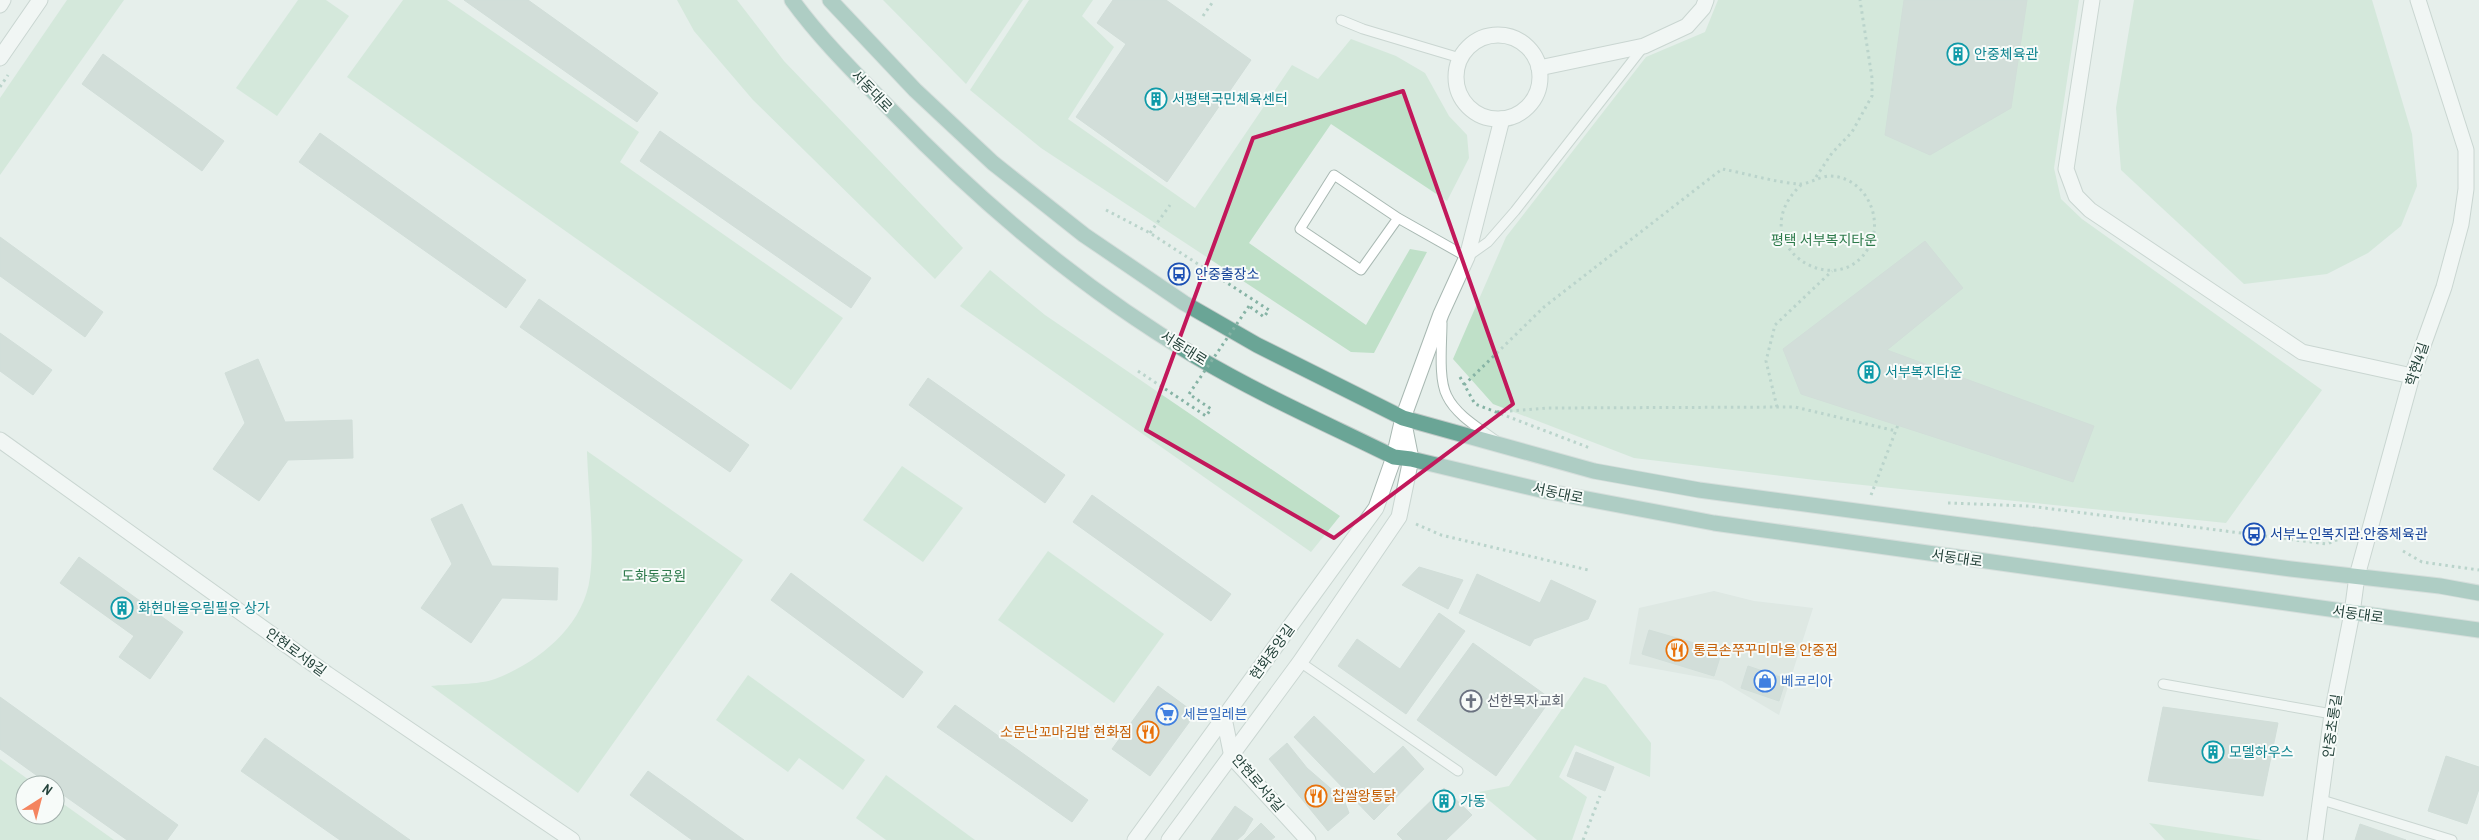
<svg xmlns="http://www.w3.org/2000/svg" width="2479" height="840" font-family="'Archivo Narrow','Noto Sans KR',sans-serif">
<rect width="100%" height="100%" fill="#e6efeb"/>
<polygon fill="#d4dfda" points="1714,591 1754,601 1813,608 1779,715 1722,681 1629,664 1639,608"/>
<g fill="#bfe0c8">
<polygon points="67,0 124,0 0,175 0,98"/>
<polygon points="298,0 326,0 349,16 277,116 236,88"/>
<polygon points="403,0 447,0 639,132 620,162 843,318 791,390 347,77"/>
<polygon points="677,0 737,0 784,61 963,248 935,279 753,100 694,31"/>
<polygon points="883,0 1023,0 966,84"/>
<polygon points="1029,0 1093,0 1082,16 1114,47 1068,119 1195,208 1292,65 1318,79 1351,39 1396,56 1425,73 1449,116 1467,135 1469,158 1447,201 1331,124 1249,243 1366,325 1410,249 1427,252 1374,353 1351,352 1041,148 970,90"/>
<polygon points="1718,0 2079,0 2054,168 2061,199 2082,219 2322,390 2226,523 1815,480 1634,458 1493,404 1453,359 1506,237 1646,57 1705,32"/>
<polygon points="2134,0 2372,0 2412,134 2417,186 2401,226 2368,253 2327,274 2244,284 2121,170 2116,108"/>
<polygon points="990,270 1045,315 1340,516 1311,552 960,306"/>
<path d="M587,451L743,560L578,793L431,686C449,684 479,685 495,679C539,662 584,626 590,577C595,541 588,489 587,451Z"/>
<polygon points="902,466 963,508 923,562 863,520"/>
<polygon points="1048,551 1164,634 1114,703 998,620"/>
<polygon points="748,675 865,760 843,790 799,758 788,772 716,720"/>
<polygon points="1584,677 1606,685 1651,743 1650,777 1575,745 1559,777 1587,797 1572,840 1537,840 1479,792 1509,786"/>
<polygon points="0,759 36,785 25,785 25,815 55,815 55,798 114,840 0,840"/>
<polygon points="886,775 975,840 886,840 856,818"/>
<polygon points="2149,823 2262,840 2165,840"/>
</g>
<g fill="#bbcac4" stroke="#b8c9c2">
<polygon points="464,0 528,0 658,93 637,122"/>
<polygon points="1113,0 1166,0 1251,60 1167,182 1076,117 1126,44 1097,23"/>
<polygon points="1904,0 2027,0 2011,108 1930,155 1885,135"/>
<polygon points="103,54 224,141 202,171 82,84"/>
<polygon points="660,131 871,278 851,308 640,161"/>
<polygon points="320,133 526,280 506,308 299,162"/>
<polygon points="0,237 103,312 85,337 0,276"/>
<polygon points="1925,241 1963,288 1887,350 2094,426 2073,482 1801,394 1783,349"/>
<polygon points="539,299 749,445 730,472 520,327"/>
<polygon points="0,333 52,370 33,395 0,371"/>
<polygon points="258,359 285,422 352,420 353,458 288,460 259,501 213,469 245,423 225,373"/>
<polygon points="928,378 1065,475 1045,503 909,405"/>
<polygon points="1092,495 1231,594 1211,621 1073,522"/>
<polygon points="462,504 492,566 558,568 557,600 502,598 471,643 421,608 452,564 431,519"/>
<polygon points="79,557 183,632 150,679 119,657 134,636 60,583"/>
<polygon points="1419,567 1463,580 1448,609 1402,585"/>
<polygon points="791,573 923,672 903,698 771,600"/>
<polygon points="1477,574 1540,603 1551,580 1596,601 1588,619 1534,639 1530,646 1459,613"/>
<polygon points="1439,613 1465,631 1406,714 1338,666 1357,639 1400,669"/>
<polygon points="1649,630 1722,651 1714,676 1642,654"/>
<polygon points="1473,643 1551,699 1496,776 1417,720"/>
<polygon points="1748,666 1786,679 1779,701 1741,688"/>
<polygon points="1158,686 1188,708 1190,721 1150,776 1112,749"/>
<polygon points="0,697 178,825 167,840 127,840 55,789 55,785 50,785 0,749"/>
<polygon points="955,705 1088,800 1072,822 937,727"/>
<polygon points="2163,707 2278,723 2263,796 2148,781"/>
<polygon points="1314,716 1374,774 1403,746 1424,769 1374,820 1294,737"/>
<polygon points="265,738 410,840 340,840 241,771"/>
<polygon points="1287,743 1307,768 1344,800 1349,813 1328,831 1269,759"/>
<polygon points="1576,752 1614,767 1605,791 1567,776"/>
<polygon points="2446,756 2479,767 2479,789 2467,824 2428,811"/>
<polygon points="648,771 744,840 692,840 630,795"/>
<polygon points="1444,788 1472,815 1446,840 1403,840 1397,834"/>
<polygon points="1235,806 1253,819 1244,834 1237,840 1211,840"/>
<polygon points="1261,823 1275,837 1271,840 1244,840"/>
<polygon points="2360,824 2406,840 2355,840"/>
</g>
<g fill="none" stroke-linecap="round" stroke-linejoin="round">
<g stroke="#a8b8b2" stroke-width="11">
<g id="service">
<polyline points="1341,20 1363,29 1460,58"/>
<polyline points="1398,218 1361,270 1300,229 1334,175 1398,218 1467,257 1488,242 1515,211 1644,46"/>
<path d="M1442,323C1442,343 1438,379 1447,396C1456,415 1479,428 1495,440"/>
<polyline points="1300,662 1458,771"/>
<polyline points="2163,684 2332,714"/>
<polyline points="2322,800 2452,840"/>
</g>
</g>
<g stroke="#a8b8b2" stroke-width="17">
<g id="minor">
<polyline points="2092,0 2066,169 2076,196 2090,210 2302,352 2412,376"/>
<circle cx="1498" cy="77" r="42"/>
<polyline points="1539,68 1644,46 1687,26 1703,8 1706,0"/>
<polyline points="1403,418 1441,314 1467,257 1502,119"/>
<polyline points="0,440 327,674 572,840"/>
<polyline points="2357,576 2412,376 2444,287 2461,224 2466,189 2466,150 2418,0"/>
<polyline points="1224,718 1232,757 1308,840"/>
</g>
</g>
<g stroke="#a8b8b2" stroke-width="17">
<g id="tertiary">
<polyline points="0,5 3,0"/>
<polyline points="0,58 40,0"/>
<polyline points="1135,840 1376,508 1394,457 1403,418"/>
<polyline points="1169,840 1300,662 1399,517 1411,459 1404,424"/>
<polyline points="2315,840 2332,714 2352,613 2357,576"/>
</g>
</g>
<g stroke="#c2cac8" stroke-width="17">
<g id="primary">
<path d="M792,0C821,40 857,75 892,111C983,205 1082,289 1195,356C1259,394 1327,424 1394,457L1411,459L1545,491L1714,523L2479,630"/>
<polyline points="830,0 915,90 993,163 1084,235 1184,303 1257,345 1403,418 1594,471 1699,490 2291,569 2440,586 2479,593"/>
</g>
</g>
<g stroke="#86b3a5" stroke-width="3" stroke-dasharray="2.5 4" stroke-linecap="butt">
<polyline points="1203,16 1214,0"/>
<polyline points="0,87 8,75"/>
<polyline points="1816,177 1832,153 1852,132 1872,96 1872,78 1860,0"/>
<polyline points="1106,210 1150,233 1269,310 1264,317 1249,306"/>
<polyline points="1150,233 1170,205"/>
<polyline points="1138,371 1206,416 1211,409 1189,394"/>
<polyline points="1460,377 1475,404 1590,448"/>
<path d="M1464,385L1544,307L1722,169C1745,173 1777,183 1800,184C1808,184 1819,177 1829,176C1864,176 1884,216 1870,245C1839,307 1738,243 1802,184"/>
<polyline points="1777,407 1766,361 1775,325 1832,271"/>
<polyline points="1497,412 1547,408 1795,407 1896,431"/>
<polyline points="1871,495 1898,425"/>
<polyline points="1948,503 2029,506 2327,544 2339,539"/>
<polyline points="1416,524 1441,535 1588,570"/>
<polyline points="2403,551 2422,562 2479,570"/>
<polyline points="1583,840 1600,796"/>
</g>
<use href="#service" stroke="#fff" stroke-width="9"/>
<use href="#minor" stroke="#fff" stroke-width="15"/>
<use href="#tertiary" stroke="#fff" stroke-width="15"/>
<use href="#primary" stroke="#6aa596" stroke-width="15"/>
<polyline stroke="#86b3a5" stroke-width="3" stroke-dasharray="2.5 4" stroke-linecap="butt" points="1189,394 1249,306"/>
</g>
<path d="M0 0H2479V840H0ZM1403,91L1513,404L1334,538L1146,430L1253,138Z" fill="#e6efeb" fill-opacity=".55" fill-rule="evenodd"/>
<path fill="none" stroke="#c2185b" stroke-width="4" stroke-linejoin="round" d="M1403,91L1513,404L1334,538L1146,430L1253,138Z"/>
<defs>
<g id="building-ring" transform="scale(1.125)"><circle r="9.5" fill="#f7fbf9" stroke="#0f9aa8" stroke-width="1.5"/><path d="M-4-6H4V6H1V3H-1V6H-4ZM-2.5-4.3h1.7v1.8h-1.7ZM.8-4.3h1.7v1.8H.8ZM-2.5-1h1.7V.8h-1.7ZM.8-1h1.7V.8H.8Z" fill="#0f9aa8"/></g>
<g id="bus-ring" transform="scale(1.125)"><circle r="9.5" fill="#f7fbf9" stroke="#1a4fb4" stroke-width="1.5"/><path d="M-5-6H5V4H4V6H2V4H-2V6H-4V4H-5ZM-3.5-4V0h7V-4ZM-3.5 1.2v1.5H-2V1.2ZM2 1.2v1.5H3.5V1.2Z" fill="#1a4fb4"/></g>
<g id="restaurant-ring" transform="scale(1.125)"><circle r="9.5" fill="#f7fbf9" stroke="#e8710a" stroke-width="1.5"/><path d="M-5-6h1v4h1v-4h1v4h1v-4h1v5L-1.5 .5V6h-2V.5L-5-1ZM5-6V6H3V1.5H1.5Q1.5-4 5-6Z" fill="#e8710a"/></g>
<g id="shop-ring" transform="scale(1.125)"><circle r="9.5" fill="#f7fbf9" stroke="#3f7fe0" stroke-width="1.5"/><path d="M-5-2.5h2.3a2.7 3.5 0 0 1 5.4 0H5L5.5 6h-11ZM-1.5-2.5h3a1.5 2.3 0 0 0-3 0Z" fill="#3f7fe0"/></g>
<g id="church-ring" transform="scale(1.125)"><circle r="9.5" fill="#f7fbf9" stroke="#6b7280" stroke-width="1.5"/><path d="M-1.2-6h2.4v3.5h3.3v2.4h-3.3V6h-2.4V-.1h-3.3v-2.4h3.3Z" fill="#6b7280"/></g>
<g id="supermarket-ring" transform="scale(1.125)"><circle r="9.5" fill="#f7fbf9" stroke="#3f7fe0" stroke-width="1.5"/><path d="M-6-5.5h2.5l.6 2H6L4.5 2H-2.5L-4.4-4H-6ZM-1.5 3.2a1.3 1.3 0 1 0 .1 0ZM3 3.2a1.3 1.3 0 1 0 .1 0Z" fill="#3f7fe0"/></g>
</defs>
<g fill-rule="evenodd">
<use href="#building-ring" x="1958" y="54"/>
<use href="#building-ring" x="1156" y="99"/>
<use href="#bus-ring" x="1179" y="274"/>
<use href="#building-ring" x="1869" y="372"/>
<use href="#bus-ring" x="2254" y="534"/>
<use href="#building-ring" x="122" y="608"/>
<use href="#restaurant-ring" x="1677" y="650"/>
<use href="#shop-ring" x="1765" y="681"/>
<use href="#church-ring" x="1471" y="701"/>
<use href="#supermarket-ring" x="1167" y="714"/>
<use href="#restaurant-ring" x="1148" y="732"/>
<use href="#building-ring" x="2213" y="752"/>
<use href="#restaurant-ring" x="1316" y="796"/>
<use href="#building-ring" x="1444" y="801"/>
</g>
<g text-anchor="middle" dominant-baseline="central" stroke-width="4" stroke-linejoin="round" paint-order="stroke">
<g font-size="14" fill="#0d838f" stroke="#f7fbf9" text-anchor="start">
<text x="1974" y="54">안중체육관</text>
<text x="1172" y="99">서평택국민체육센터</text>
<text x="1885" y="372">서부복지타운</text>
<text x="138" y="608">화현마을우림필유 상가</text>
<text x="2229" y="752">모델하우스</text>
<text x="1460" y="801">가동</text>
</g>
<g font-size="14" fill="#24423a" stroke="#f7fbf9">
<text transform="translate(872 91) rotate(46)">서동대로</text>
<text transform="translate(1184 348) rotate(32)">서동대로</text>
<text transform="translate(2417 364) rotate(-72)">학현4길</text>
<text transform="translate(1558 493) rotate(12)">서동대로</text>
<text transform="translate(1957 558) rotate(8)">서동대로</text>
<text transform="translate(2358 614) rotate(8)">서동대로</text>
<text transform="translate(296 652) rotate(36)">안현로서9길</text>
<text transform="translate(1272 652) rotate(-54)">현화중앙길</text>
<text transform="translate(2332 726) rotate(-82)">안중초롱길</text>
<text transform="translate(1258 783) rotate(49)">안현로서3길</text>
</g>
<g font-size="14" fill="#2d7a4b" stroke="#f7fbf9">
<text x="1824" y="240">평택 서부복지타운</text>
<text x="654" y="576">도화동공원</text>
</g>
<g font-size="14" fill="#164399" stroke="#f7fbf9" text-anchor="start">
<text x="1195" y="274">안중출장소</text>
<text x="2270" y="534">서부노인복지관.안중체육관</text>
</g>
<g font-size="14" fill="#c56008" stroke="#f7fbf9" text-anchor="start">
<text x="1693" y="650">통큰손쭈꾸미마을 안중점</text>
<text x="1132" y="732" text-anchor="end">소문난꼬마김밥 현화점</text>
<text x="1332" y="796">찹쌀왕통닭</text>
</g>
<g font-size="14" fill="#366cbe" stroke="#f7fbf9" text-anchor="start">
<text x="1781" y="681">베코리아</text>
<text x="1183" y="714">세븐일레븐</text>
</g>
<g font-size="14" fill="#5b616d" stroke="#f7fbf9" text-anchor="start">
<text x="1487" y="701">선한목자교회</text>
</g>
</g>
<g transform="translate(40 800) rotate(36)"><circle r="24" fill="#f7fbf9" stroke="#a3b1ad"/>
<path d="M0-4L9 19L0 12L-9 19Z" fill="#f4845f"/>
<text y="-8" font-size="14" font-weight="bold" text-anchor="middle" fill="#24423a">N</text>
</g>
</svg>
